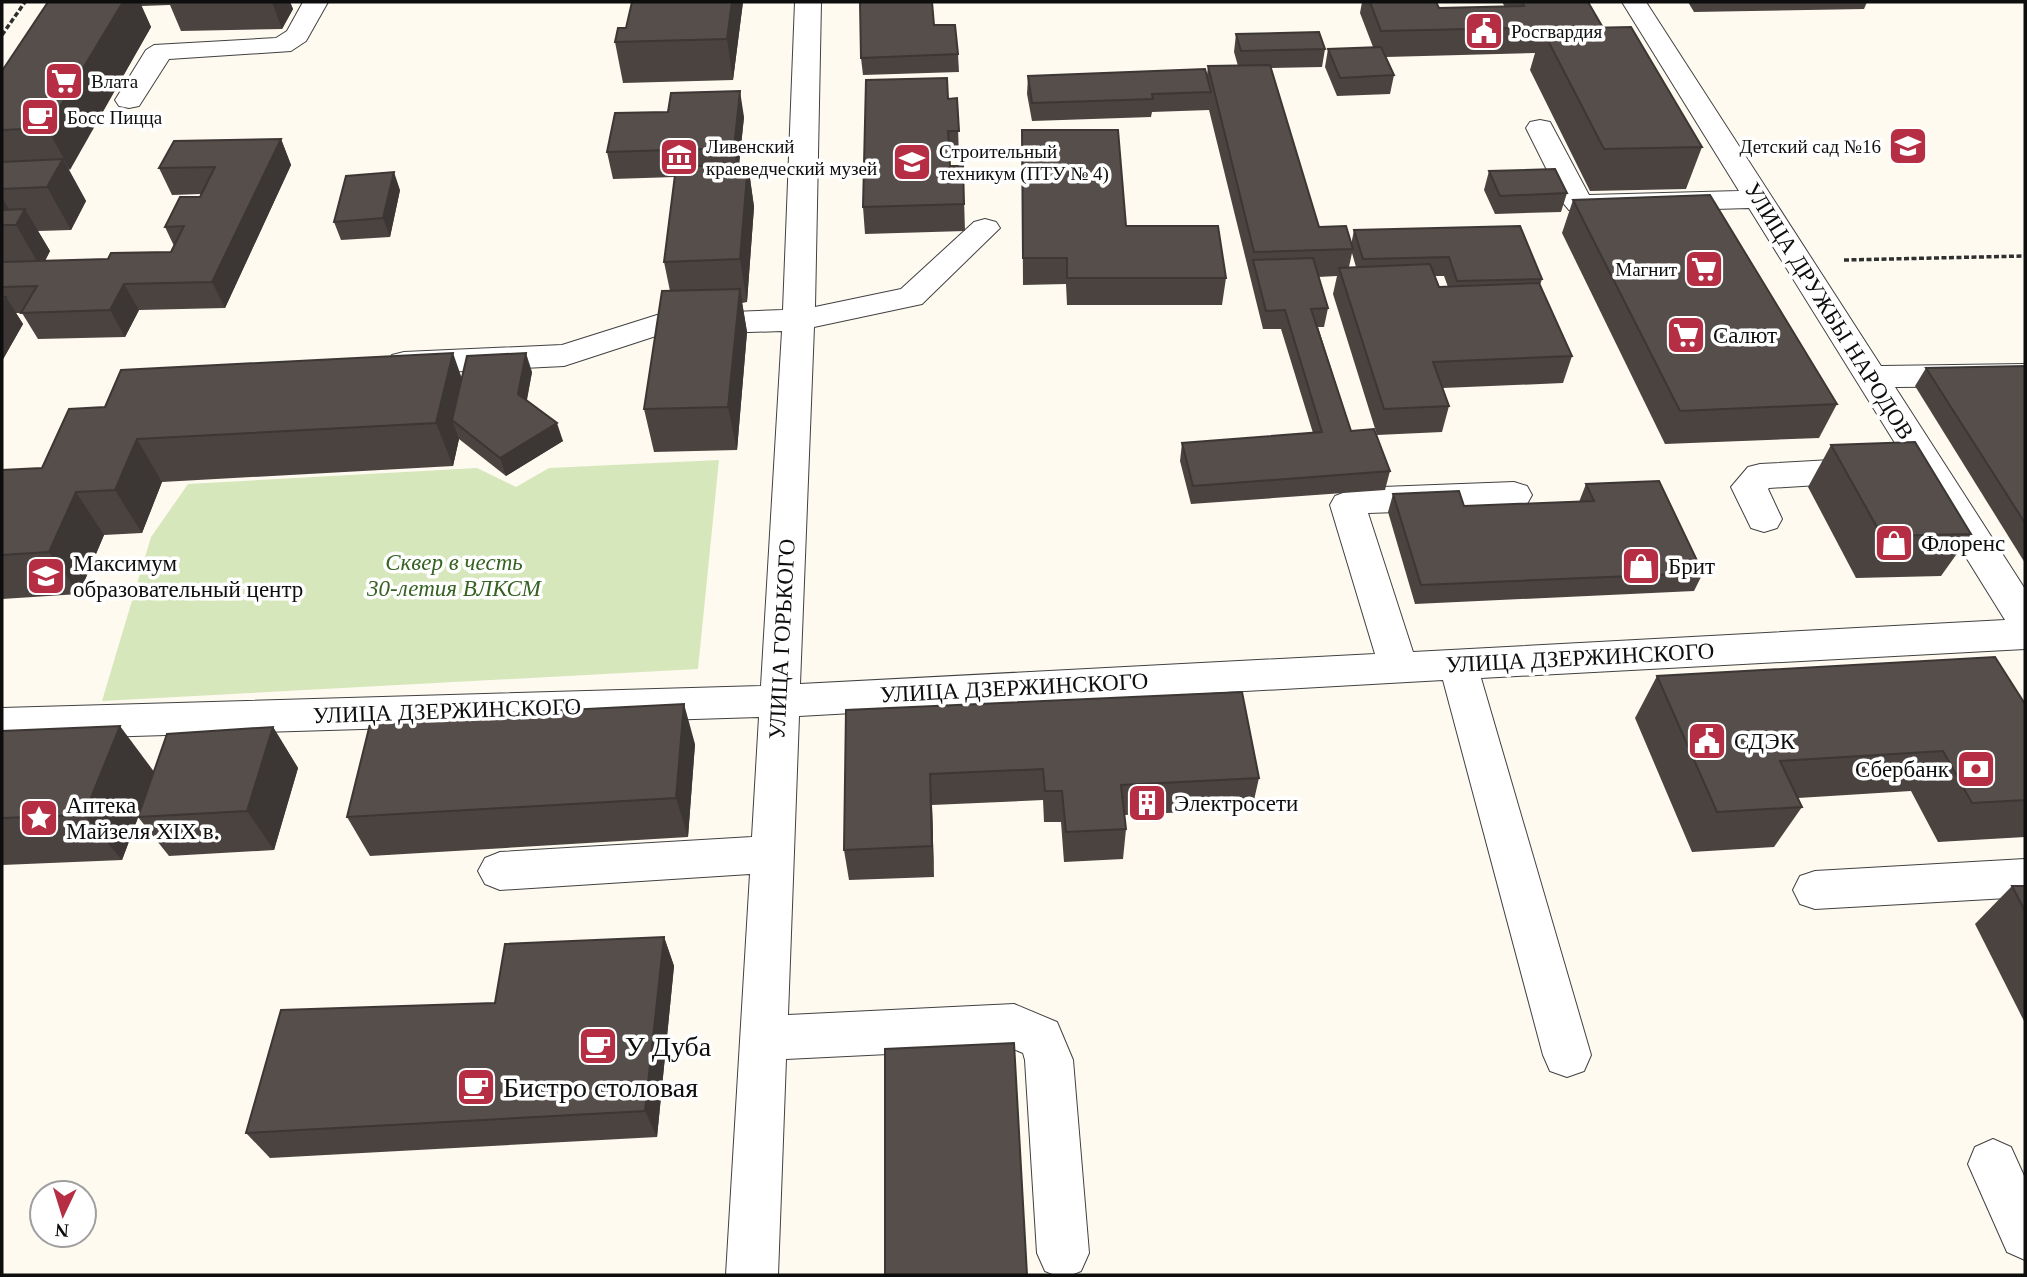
<svg xmlns="http://www.w3.org/2000/svg" width="2027" height="1277" viewBox="0 0 2027 1277" font-family="'Times New Roman',serif">
<style>
.green{fill:#d7e7bc}
.lines{fill:none;stroke-linecap:round;stroke-linejoin:round}
.minor-casing{stroke:#414141;stroke-width:2}
.path{stroke:#303030;stroke-width:3.5;stroke-dasharray:5 2.5;stroke-linecap:butt}
.minor{fill:#fff;fill-rule:evenodd}
.wall{fill:#4a4340;fill-rule:evenodd}
.shaded-wall{fill:#3c3734}
.building{fill:#564e4b;stroke:#3c3734;stroke-width:2}
.labels{text-anchor:middle;dominant-baseline:central;stroke-width:7;stroke-linejoin:round;paint-order:stroke}
.far-poi-label{font-size:19px;fill:#0e0e0e;stroke:#fff;text-anchor:start}
.street-label{font-size:23px;fill:#0e0e0e;stroke:#fff}
.poi-label{font-size:23px;fill:#0e0e0e;stroke:#fff;text-anchor:start}
.park-label{font-size:23px;font-style:italic;fill:#366222;stroke:#fff}
.near-poi-label{font-size:28px;fill:#0e0e0e;stroke:#fff;text-anchor:start}
</style>
<rect width="100%" height="100%" fill="#fefaf0"/>
<path class="green" d="M719 460 698 669 102 701 151 537 188 484 477 468 516 487 549 468Z"/>
<g class="lines">
<g class="minor-casing">
<g id="minor">
<path d="M303 2H328L306 41 291 51 169 59 139 106 129 108 119 106 115 100 146 50 154 45 276 38 287 31Z"/>
<path d="M795 2H821L815 307 901 289 974 222 985 219 996 222 1000 228 922 304 814 327 800 684 1375 654 1330 505 1335 496 1356 488 1514 482 1527 486 1532 495 1527 504 1514 508 1368 513 1413 652 2005 620 1749 208 1579 213 1569 210 1564 204 1526 128 1530 122 1540 120 1550 122 1589 195 1739 191 1622 2H1646L1881 366 2025 364V386L1895 387 2025 589V649L1481 678 1591 1055 1584 1071 1567 1077 1550 1071 1543 1055 1443 680 799 716 788 1015 1014 1004 1057 1022 1073 1060 1089 1253 1081 1271C1068 1277 1058 1277 1045 1271L1037 1253 1025 1060 1023 1053 1011 1048 786 1059 778 1275H726L750 874 500 890 485 884 478 871 485 858 500 852 752 837 759 717 2 740V708L761 686 782 331 659 335 564 366 404 374 392 371 388 363 392 355 404 352 562 345 657 315 783 310Z"/>
<path d="M1867 458 1879 461 1884 470 1879 479 1867 482 1769 488 1768 489 1782 519 1777 528 1764 532 1751 528 1731 487 1748 467 1760 464Z"/>
<path d="M2025 859V897L1815 909 1800 904 1793 890 1800 876 1815 871Z"/>
<path d="M1993 1139 2011 1147 2025 1178V1260L2007 1252 1968 1164 1975 1147Z"/>
</g>
</g>
<g class="path">
<path d="M2 35 25 2"/>
<path d="M1844 260 2025 256"/>
</g>
<use href="#minor" class="minor"/>
</g>
<g class="wall">
<path d="M48 2H290L293 9 282 29 181 31 170 5 141 6 151 27 69 170 86 201 71 230 38 231 50 251 45 261 108 259 171 252 174 246 165 227 200 197 201 194 172 195 159 168 281 139 291 165 225 308 139 310 125 337 38 339 22 313H16L23 324 2 361V71Z"/>
<path d="M632 2H743L733 80 623 83 615 42 626 28Z"/>
<path d="M1362 2H1436L1439 8 1505 7 1502 2H1588L1602 26V28L1702 147 1686 189 1590 191 1530 70 1535 53 1386 57 1394 75 1390 94 1337 96 1325 67 1328 49 1373 47 1360 13Z"/>
<path d="M1688 2H1867L1864 9 1694 12Z"/>
<path d="M934 25 958 54 959 72 863 75 861 58Z"/>
<path d="M1236 34 1325 49 1322 67 1271 68 1319 227 1351 245 1354 230 1542 279 1540 285 1572 356 1563 383 1443 388 1449 406 1442 432 1377 435 1333 294 1337 276 1318 277 1328 308 1324 327H1318L1351 431 1390 471 1385 490 1191 504 1180 461 1182 443 1313 433 1281 329H1263L1209 110 1152 112 1151 117 1032 121 1027 94 1028 76 1207 75 1208 66H1238L1234 52ZM1352 253 1356 267H1349ZM1434 276H1444L1448 287H1439Z"/>
<path d="M957 98 959 157H949L950 166H963L965 231 865 234 863 207 948 99Z"/>
<path d="M744 117 739 164H748L754 207 747 302 742 303 747 332 737 450 654 452 644 409 670 291 664 262 675 177 613 179 607 152Z"/>
<path d="M1022 130 1126 226 1226 278 1222 305H1067L1066 284 1023 285Z"/>
<path d="M1489 171 1567 193 1561 212 1495 214 1484 190Z"/>
<path d="M400 190 390 237 341 240 334 222Z"/>
<path d="M1573 200 1837 404 1819 438 1665 444 1562 233Z"/>
<path d="M2025 366V563L1915 386 1926 368Z"/>
<path d="M532 372 527 400 563 441 506 476 459 439 453 466 162 482 142 533 104 535 79 594 2 599V470L42 468 105 407Z"/>
<path d="M1831 445 1971 534 1941 576 1856 578 1808 487Z"/>
<path d="M1586 484 1703 573 1694 591 1415 604 1388 512 1393 494 1464 506 1579 502Z"/>
<path d="M1657 676 2025 704V837L1938 842 1911 791 1798 798 1802 807 1774 847 1692 852 1635 718Z"/>
<path d="M846 710 1259 778 1252 809 1124 815 1126 829 1123 859 1064 862 1061 822H1044L1043 800 932 805 934 877 849 880 844 850Z"/>
<path d="M273 727 298 768 274 850 169 856 138 817 122 860 2 865V731L154 772Z"/>
<path d="M695 744 688 837 370 856 347 817Z"/>
<path d="M2012 886H2025V1023L1975 924Z"/>
<path d="M664 937 674 966 657 1137 270 1158 246 1133 495 1003Z"/>
</g>
<g class="shaded-wall">
<path d="M123 2H140L151 27 70 170 47 128Z"/>
<path d="M272 2H290L293 9 282 29Z"/>
<path d="M732 2H743L733 80 727 39Z"/>
<path d="M740 91 744 117 738 175 734 148Z"/>
<path d="M281 139 291 165 225 308 212 282Z"/>
<path d="M63 159 86 201 71 230 47 187Z"/>
<path d="M748 164 754 207 747 302 740 259Z"/>
<path d="M394 172 400 190 390 237 383 218Z"/>
<path d="M2 197 17 223 25 209 50 251 41 268 16 225H2Z"/>
<path d="M124 284 139 310 125 337 110 310Z"/>
<path d="M740 289 747 332 737 450 728 407Z"/>
<path d="M6 297 23 324 2 361V305Z"/>
<path d="M453 353 468 396 452 420 459 439 453 466 436 423Z"/>
<path d="M526 353 532 372 524 413 518 394Z"/>
<path d="M557 423 563 441 506 476 500 458Z"/>
<path d="M137 439 162 482 142 533 115 490Z"/>
<path d="M76 492 104 535 79 594 49 552Z"/>
<path d="M684 704 695 744 688 837 676 798Z"/>
<path d="M120 726 155 773 122 860 84 815Z"/>
<path d="M273 727 298 768 274 850 247 811Z"/>
<path d="M930 774 932 805 934 877 932 846Z"/>
<path d="M664 937 674 966 657 1137 645 1111Z"/>
</g>
<g class="building">
<path d="M48 2H123L47 128 2 130V71Z"/>
<path d="M632 2H732L727 39 615 42 618 28H626Z"/>
<path d="M860 2H932L934 25H955L958 54 861 58Z"/>
<path d="M1370 2H1436L1439 8 1524 6 1522 2H1588L1602 26 1381 31Z"/>
<path d="M1631 27 1702 147 1604 149 1542 29Z"/>
<path d="M1319 32 1325 49 1241 51 1236 34Z"/>
<path d="M1381 47 1394 75 1340 78 1328 49Z"/>
<path d="M1270 65 1319 227 1346 226 1353 249 1254 252 1208 66Z"/>
<path d="M1205 69 1211 92 1152 94 1153 99 1032 103 1028 76Z"/>
<path d="M947 78 948 99 957 98 959 131H948L950 166H963L964 204 863 207 866 80Z"/>
<path d="M740 91 734 148 607 152 615 113 668 112 671 93Z"/>
<path d="M1022 130H1118L1126 226H1218L1226 278H1067V258H1023Z"/>
<path d="M281 139 212 282 124 284 110 310 21 313 37 286 2 287V262L108 259 111 253 171 252 184 226 165 227 180 197H200L215 167 159 168 174 141Z"/>
<path d="M63 159 47 187 2 189V162Z"/>
<path d="M748 164 740 259 664 262 676 167Z"/>
<path d="M1555 169 1567 193 1500 196 1489 171Z"/>
<path d="M394 172 383 218 334 222 346 176Z"/>
<path d="M1710 195 1837 404 1680 411 1573 200Z"/>
<path d="M25 209 16 225H2V210Z"/>
<path d="M1520 226 1542 279 1457 281 1449 257 1363 259 1354 230Z"/>
<path d="M1313 258 1328 308 1311 309 1351 431 1374 429 1390 471 1193 486 1182 443 1322 432 1285 310 1266 311 1253 260Z"/>
<path d="M1430 264 1439 287 1539 283 1572 356 1433 362 1449 406 1384 409 1339 268Z"/>
<path d="M740 289 728 407 644 409 662 291Z"/>
<path d="M2 297H6L2 305Z"/>
<path d="M453 353 436 423 137 439 115 490 76 492 49 552 2 555V470L42 468 69 409 105 407 121 370Z"/>
<path d="M526 353 518 394 557 423 500 458 452 420 467 356Z"/>
<path d="M2025 366V523L1926 368Z"/>
<path d="M1915 442 1971 534 1882 536 1831 445Z"/>
<path d="M1659 481 1703 573 1421 585 1393 494 1459 491 1464 506 1594 501 1586 484Z"/>
<path d="M1995 657 2025 704V800L1972 803 1943 751 1780 761 1802 807 1717 812 1657 676Z"/>
<path d="M1242 692 1259 778 1121 785 1126 829 1066 832 1062 791H1045L1043 769 930 774 932 846 844 850 846 710Z"/>
<path d="M684 704 676 798 347 817 371 720Z"/>
<path d="M120 726 84 815 2 818V731Z"/>
<path d="M273 727 247 811 138 817 167 734Z"/>
<path d="M2012 886H2025V911Z"/>
<path d="M664 937 645 1111 246 1133 281 1010 495 1003 505 944Z"/>
<path d="M1014 1043 1027 1275H885V1049Z"/>
</g>
<defs>
<g id="civic-square" transform="scale(2.0125)"><rect x="-9" y="-9" width="18" height="18" rx="4" fill="#b62e44" stroke="#fff"/><path d="M-.6-6.5H3V-4.5H.6V-3L4-1V1h2V6H-6V1h2V-1L-.6-3ZM-1.2 2.5V6h2.4V2.5Z" fill="#fff"/></g>
<g id="supermarket-square" transform="scale(2.0125)"><rect x="-9" y="-9" width="18" height="18" rx="4" fill="#b62e44" stroke="#fff"/><path d="M-6-5.5h2.5l.6 2H6L4.5 2H-2.5L-4.4-4H-6ZM-1.5 3.2a1.3 1.3 0 1 0 .1 0ZM3 3.2a1.3 1.3 0 1 0 .1 0Z" fill="#fff"/></g>
<g id="cafe-square" transform="scale(2.0125)"><rect x="-9" y="-9" width="18" height="18" rx="4" fill="#b62e44" stroke="#fff"/><path d="M-5.5-4.5H6V0H3Q3 3.5 0 3.5H-2.5Q-5.5 3.5-5.5 0ZM3-3.2v2h1.7v-2ZM-6 4.5H4V6H-6Z" fill="#fff"/></g>
<g id="school-square" transform="scale(2.0125)"><rect x="-9" y="-9" width="18" height="18" rx="4" fill="#b62e44" stroke="#fff"/><path d="M0-5L7-2L0 1L-7-2ZM-4 1L0 2.5L4 1V4Q0 6-4 4Z" fill="#fff"/></g>
<g id="museum-square" transform="scale(2.0125)"><rect x="-9" y="-9" width="18" height="18" rx="4" fill="#b62e44" stroke="#fff"/><path d="M0-6L6-3V-2H-6V-3ZM-5-1h2V3h-2ZM-1-1h2V3h-2ZM3-1h2V3H3ZM-6 4H6V6H-6Z" fill="#fff"/></g>
<g id="university-square" transform="scale(2.0125)"><rect x="-9" y="-9" width="18" height="18" rx="4" fill="#b62e44" stroke="#fff"/><path d="M0-5L7-2L0 1L-7-2ZM-4 1L0 2.5L4 1V4Q0 6-4 4Z" fill="#fff"/></g>
<g id="shop-square" transform="scale(2.0125)"><rect x="-9" y="-9" width="18" height="18" rx="4" fill="#b62e44" stroke="#fff"/><path d="M-5-2.5h2.3a2.7 3.5 0 0 1 5.4 0H5L5.5 6h-11ZM-1.5-2.5h3a1.5 2.3 0 0 0-3 0Z" fill="#fff"/></g>
<g id="bank-square" transform="scale(2.0125)"><rect x="-9" y="-9" width="18" height="18" rx="4" fill="#b62e44" stroke="#fff"/><path d="M-6-4H6V4H-6ZM0-2.3a2.3 2.3 0 1 0 0 4.6a2.3 2.3 0 1 0 0-4.6Z" fill="#fff"/></g>
<g id="building-square" transform="scale(2.0125)"><rect x="-9" y="-9" width="18" height="18" rx="4" fill="#b62e44" stroke="#fff"/><path d="M-4-6H4V6H1V3H-1V6H-4ZM-2.5-4.3h1.7v1.8h-1.7ZM.8-4.3h1.7v1.8H.8ZM-2.5-1h1.7V.8h-1.7ZM.8-1h1.7V.8H.8Z" fill="#fff"/></g>
<g id="sight-square" transform="scale(2.0125)"><rect x="-9" y="-9" width="18" height="18" rx="4" fill="#b62e44" stroke="#fff"/><path d="M0-6L1.8-2.2L6-1.7L2.9 1.2L3.7 5.4L0 3.3L-3.7 5.4L-2.9 1.2L-6-1.7L-1.8-2.2Z" fill="#fff"/></g>
</defs>
<g fill-rule="evenodd">
<use href="#civic-square" x="1484" y="31"/>
<use href="#supermarket-square" x="64" y="81"/>
<use href="#cafe-square" x="40" y="117"/>
<use href="#school-square" x="1908" y="146"/>
<use href="#museum-square" x="679" y="157"/>
<use href="#university-square" x="912" y="162"/>
<use href="#supermarket-square" x="1704" y="269"/>
<use href="#supermarket-square" x="1686" y="335"/>
<use href="#shop-square" x="1894" y="543"/>
<use href="#shop-square" x="1641" y="566"/>
<use href="#school-square" x="46" y="576"/>
<use href="#civic-square" x="1707" y="741"/>
<use href="#bank-square" x="1976" y="769"/>
<use href="#building-square" x="1147" y="803"/>
<use href="#sight-square" x="39" y="818"/>
<use href="#cafe-square" x="598" y="1046"/>
<use href="#cafe-square" x="476" y="1087"/>
</g>
<g class="labels">
<g class="far-poi-label">
<text x="1511" y="31">Росгвардия</text>
<text x="91" y="81">Влата</text>
<text x="67" y="117">Босс Пицца</text>
<text x="706" y="146">Ливенский<tspan x="706" dy="22">краеведческий музей</tspan></text>
<text x="1881" y="146" text-anchor="end">Детский сад №16</text>
<text x="939" y="151">Строительный<tspan x="939" dy="22">техникум (ПТУ № 4)</tspan></text>
<text x="1677" y="269" text-anchor="end">Магнит</text>
</g>
<g class="street-label">
<text transform="translate(1829 311) rotate(58)">УЛИЦА ДРУЖБЫ НАРОДОВ</text>
<text transform="translate(782 639) rotate(-87)">УЛИЦА ГОРЬКОГО</text>
<text transform="translate(1580 658) rotate(-3)">УЛИЦА ДЗЕРЖИНСКОГО</text>
<text transform="translate(1014 688) rotate(-3)">УЛИЦА ДЗЕРЖИНСКОГО</text>
<text transform="translate(447 711) rotate(-2)">УЛИЦА ДЗЕРЖИНСКОГО</text>
</g>
<g class="poi-label">
<text x="1713" y="335">Салют</text>
<text x="1921" y="543">Флоренс</text>
<text x="73" y="563">Максимум<tspan x="73" dy="26">образовательный центр</tspan></text>
<text x="1668" y="566">Брит</text>
<text x="1734" y="741">СДЭК</text>
<text x="1949" y="769" text-anchor="end">Сбербанк</text>
<text x="1174" y="803">Электросети</text>
<text x="66" y="805">Аптека<tspan x="66" dy="26">Майзеля XIX в.</tspan></text>
</g>
<g class="park-label">
<text x="454" y="562">Сквер в честь<tspan x="454" dy="26">30-летия ВЛКСМ</tspan></text>
</g>
<g class="near-poi-label">
<text x="625" y="1046">У Дуба</text>
<text x="503" y="1087">Бистро столовая</text>
</g>
</g>
<rect width="2027" height="1277" fill="none" stroke="#0e0e0e" stroke-width="7"/>
<g transform="translate(63 1214) rotate(184)"><circle r="33" fill="#ffffff" stroke="#9f9f9f" stroke-width="2"/>
<path d="M0-5L12 26L0 18L-12 26Z" fill="#b62e44"/>
<text y="-10" font-size="19" font-weight="bold" text-anchor="middle" fill="#0e0e0e">N</text>
</g>
</svg>
